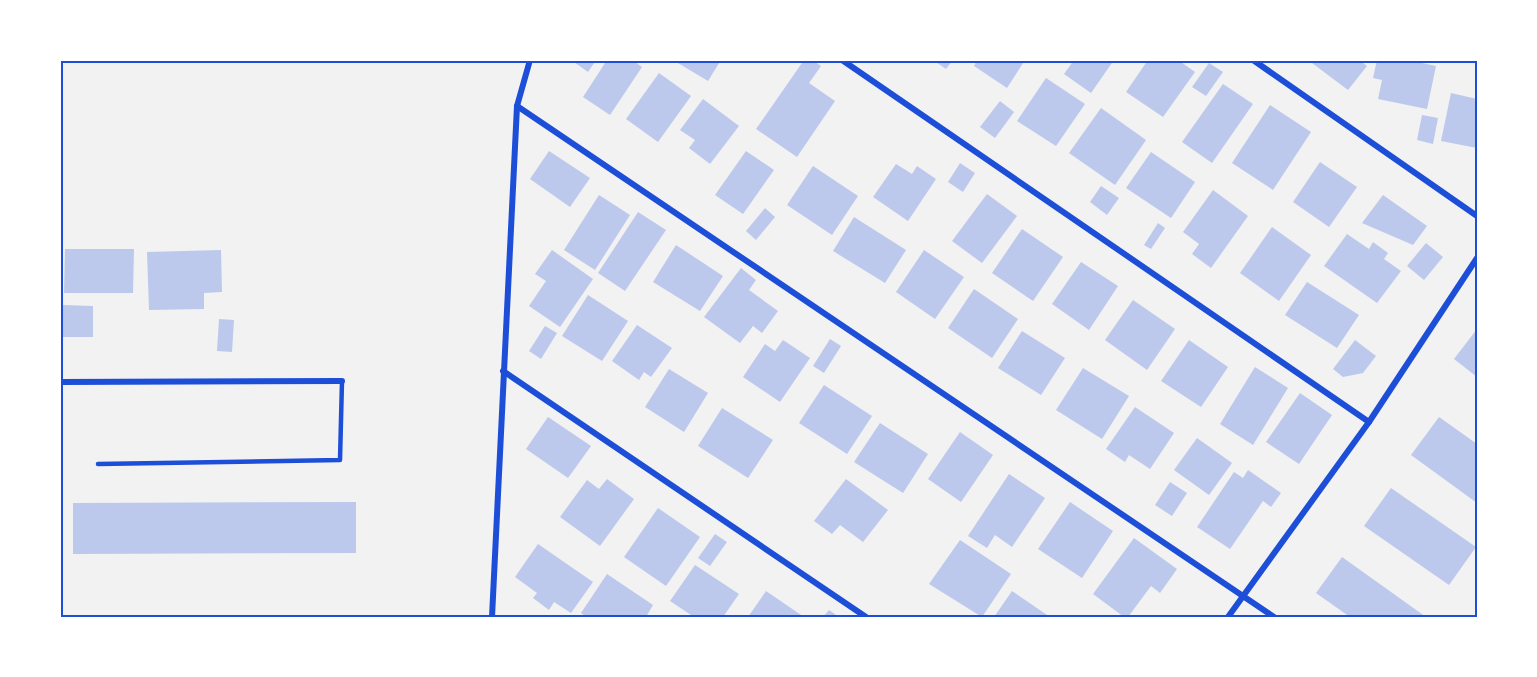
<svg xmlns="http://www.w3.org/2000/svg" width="1537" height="677" viewBox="0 0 1537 677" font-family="Commissioner,sans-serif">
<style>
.building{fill:#bdc9ec}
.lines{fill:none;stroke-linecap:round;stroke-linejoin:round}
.service{stroke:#1d4ed8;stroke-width:4.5}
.minor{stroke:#1d4ed8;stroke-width:6}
.neatline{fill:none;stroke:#1d4ed8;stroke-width:2}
</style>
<rect width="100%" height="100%" fill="#f2f2f2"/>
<g class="building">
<path d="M571 60H596L588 72Z"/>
<path d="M607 60H632L642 67 610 115 583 97Z"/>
<path d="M673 60H721L708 81Z"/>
<path d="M804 60H812L821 66 809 83 835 101 797 157 756 129Z"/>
<path d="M933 60H953L946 69Z"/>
<path d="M977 60H1025L1007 88 974 66Z"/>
<path d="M1074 60H1114L1091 93 1064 74Z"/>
<path d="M1148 60H1178L1195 72 1163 117 1126 92Z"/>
<path d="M1308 60H1359L1367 66 1348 90Z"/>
<path d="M1377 60H1408L1436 66 1427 109 1378 99 1382 80 1373 78Z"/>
<path d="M1209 63 1223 72 1206 96 1192 87Z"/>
<path d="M659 73 691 96 658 142 626 119Z"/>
<path d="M1046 78 1085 104 1056 146 1017 121Z"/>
<path d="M1223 84 1253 104 1212 163 1182 142Z"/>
<path d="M1451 93 1477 99V148L1441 141Z"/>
<path d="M703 99 739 126 710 164 689 148 695 140 680 130Z"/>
<path d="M1000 101 1014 112 995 138 980 127Z"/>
<path d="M1270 105 1311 132 1273 190 1232 163Z"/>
<path d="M1101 108 1146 140 1115 185 1069 153Z"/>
<path d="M1422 115 1438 118 1433 144 1417 140Z"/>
<path d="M549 151 590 178 570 207 530 179Z"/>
<path d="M746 151 774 170 743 214 715 195Z"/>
<path d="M1151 152 1195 182 1171 218 1126 188Z"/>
<path d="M1320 162 1357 187 1329 227 1293 202Z"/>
<path d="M960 163 975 173 963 192 948 182Z"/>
<path d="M896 164 912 174 917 166 936 179 908 221 873 197Z"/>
<path d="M813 166 858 196 832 235 787 205Z"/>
<path d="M1101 186 1119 198 1107 215 1090 202Z"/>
<path d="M1213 190 1248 216 1211 268 1192 254 1199 244 1183 232Z"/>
<path d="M987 194 1017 216 982 263 952 241Z"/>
<path d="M599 195 630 215 595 270 564 250Z"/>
<path d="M1383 195 1427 226 1413 245 1362 223Z"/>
<path d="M765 208 775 217 756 240 746 231Z"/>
<path d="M638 212 666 230 625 291 598 273Z"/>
<path d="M854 217 906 250 885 283 833 251Z"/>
<path d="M1158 223 1165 228 1151 249 1144 245Z"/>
<path d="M1272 227 1311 255 1279 301 1240 273Z"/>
<path d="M1022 229 1063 257 1033 301 992 273Z"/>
<path d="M1347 234 1369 249 1373 242 1388 253 1384 259 1401 271 1377 303 1324 266Z"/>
<path d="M1426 243 1443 257 1424 280 1407 266Z"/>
<path d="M676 245 723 276 700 311 653 282Z"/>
<path d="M65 249H134L133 293H64Z"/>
<path d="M221 250 222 292 204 293V309L149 310 147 252Z"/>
<path d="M552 250 593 279 560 327 529 306 546 281 535 274Z"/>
<path d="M924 250 964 277 935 319 896 292Z"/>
<path d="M1081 262 1118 286 1089 330 1052 304Z"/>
<path d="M741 268 756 280 749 290 778 311 762 333 753 326 740 343 704 317Z"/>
<path d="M1307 282 1359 315 1337 348 1285 315Z"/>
<path d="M974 289 1018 319 992 358 948 328Z"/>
<path d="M588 295 628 321 602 361 562 336Z"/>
<path d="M1133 300 1175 329 1147 370 1105 340Z"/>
<path d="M63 305 93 306V337H62Z"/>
<path d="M219 319 234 320 232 352 217 351Z"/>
<path d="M637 325 672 348 651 377 644 372 639 380 612 361Z"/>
<path d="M545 326 557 333 541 359 529 351Z"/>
<path d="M1477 329V377L1454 359Z"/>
<path d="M1022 331 1065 358 1041 395 998 368Z"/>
<path d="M830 339 841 346 824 373 813 366Z"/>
<path d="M783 340 810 358 780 402 743 377 765 344 775 351Z"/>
<path d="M1189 340 1228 367 1201 407 1161 381Z"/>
<path d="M1355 340 1376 356 1363 373 1343 377 1333 369Z"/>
<path d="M1255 367 1288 388 1253 445 1220 424Z"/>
<path d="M1083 368 1129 396 1102 439 1056 410Z"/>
<path d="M669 369 708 393 684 432 645 407Z"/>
<path d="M824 385 872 416 847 454 799 423Z"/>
<path d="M1300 393 1332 415 1299 464 1266 442Z"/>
<path d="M1135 407 1174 433 1150 469 1129 455 1125 462 1106 449Z"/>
<path d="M722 408 773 440 748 478 698 446Z"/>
<path d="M548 417 591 446 568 478 526 449Z"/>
<path d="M1439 417 1477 444V503L1411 455Z"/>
<path d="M880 423 928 454 903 493 854 462Z"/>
<path d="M960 432 993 455 961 502 928 479Z"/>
<path d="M1197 438 1232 463 1209 495 1174 470Z"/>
<path d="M1248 470 1281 493 1271 507 1263 501 1230 549 1197 527 1234 472 1243 478Z"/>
<path d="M1009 474 1045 498 1012 547 995 535 987 548 968 536Z"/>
<path d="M607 479 634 499 600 546 560 517 587 480 599 489Z"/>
<path d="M846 479 888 510 863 542 840 525 832 534 814 521Z"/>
<path d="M1170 482 1187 493 1172 516 1155 505Z"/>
<path d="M1391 488 1476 547 1449 585 1364 526Z"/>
<path d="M356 502V553L73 554V503Z"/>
<path d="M1070 502 1113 531 1082 578 1038 549Z"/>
<path d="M658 508 700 537 666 586 624 557Z"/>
<path d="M715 534 727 542 710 566 698 558Z"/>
<path d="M1134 538 1177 569 1160 593 1151 586 1128 617H1124L1093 594Z"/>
<path d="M960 540 1011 574 982 617 929 584Z"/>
<path d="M538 544 593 582 571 613 554 602 549 610 533 598 537 593 515 577Z"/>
<path d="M1342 557 1426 617H1350L1316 593Z"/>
<path d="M695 565 739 594 723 617H694L670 601Z"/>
<path d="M607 574 653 605 646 617H586L581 613Z"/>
<path d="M766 591 804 617H748Z"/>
<path d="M1012 591 1050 617H994Z"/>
<path d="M829 610 839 617H823Z"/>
</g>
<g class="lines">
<path class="service" d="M98 464 340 460 342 381"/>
<g class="minor">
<path d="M842 60 1369 422"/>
<path d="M1253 60 1477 216"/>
<path d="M517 106 1274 617"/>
<path d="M503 371 866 617"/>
<path d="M60 382 342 381"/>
<path d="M492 617 517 106 530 60"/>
<path d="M1228 617 1369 422 1477 258"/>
</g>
</g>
<rect width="1537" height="677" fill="none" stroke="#ffffff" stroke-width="123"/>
<rect x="62" y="62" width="1414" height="554" class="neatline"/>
</svg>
